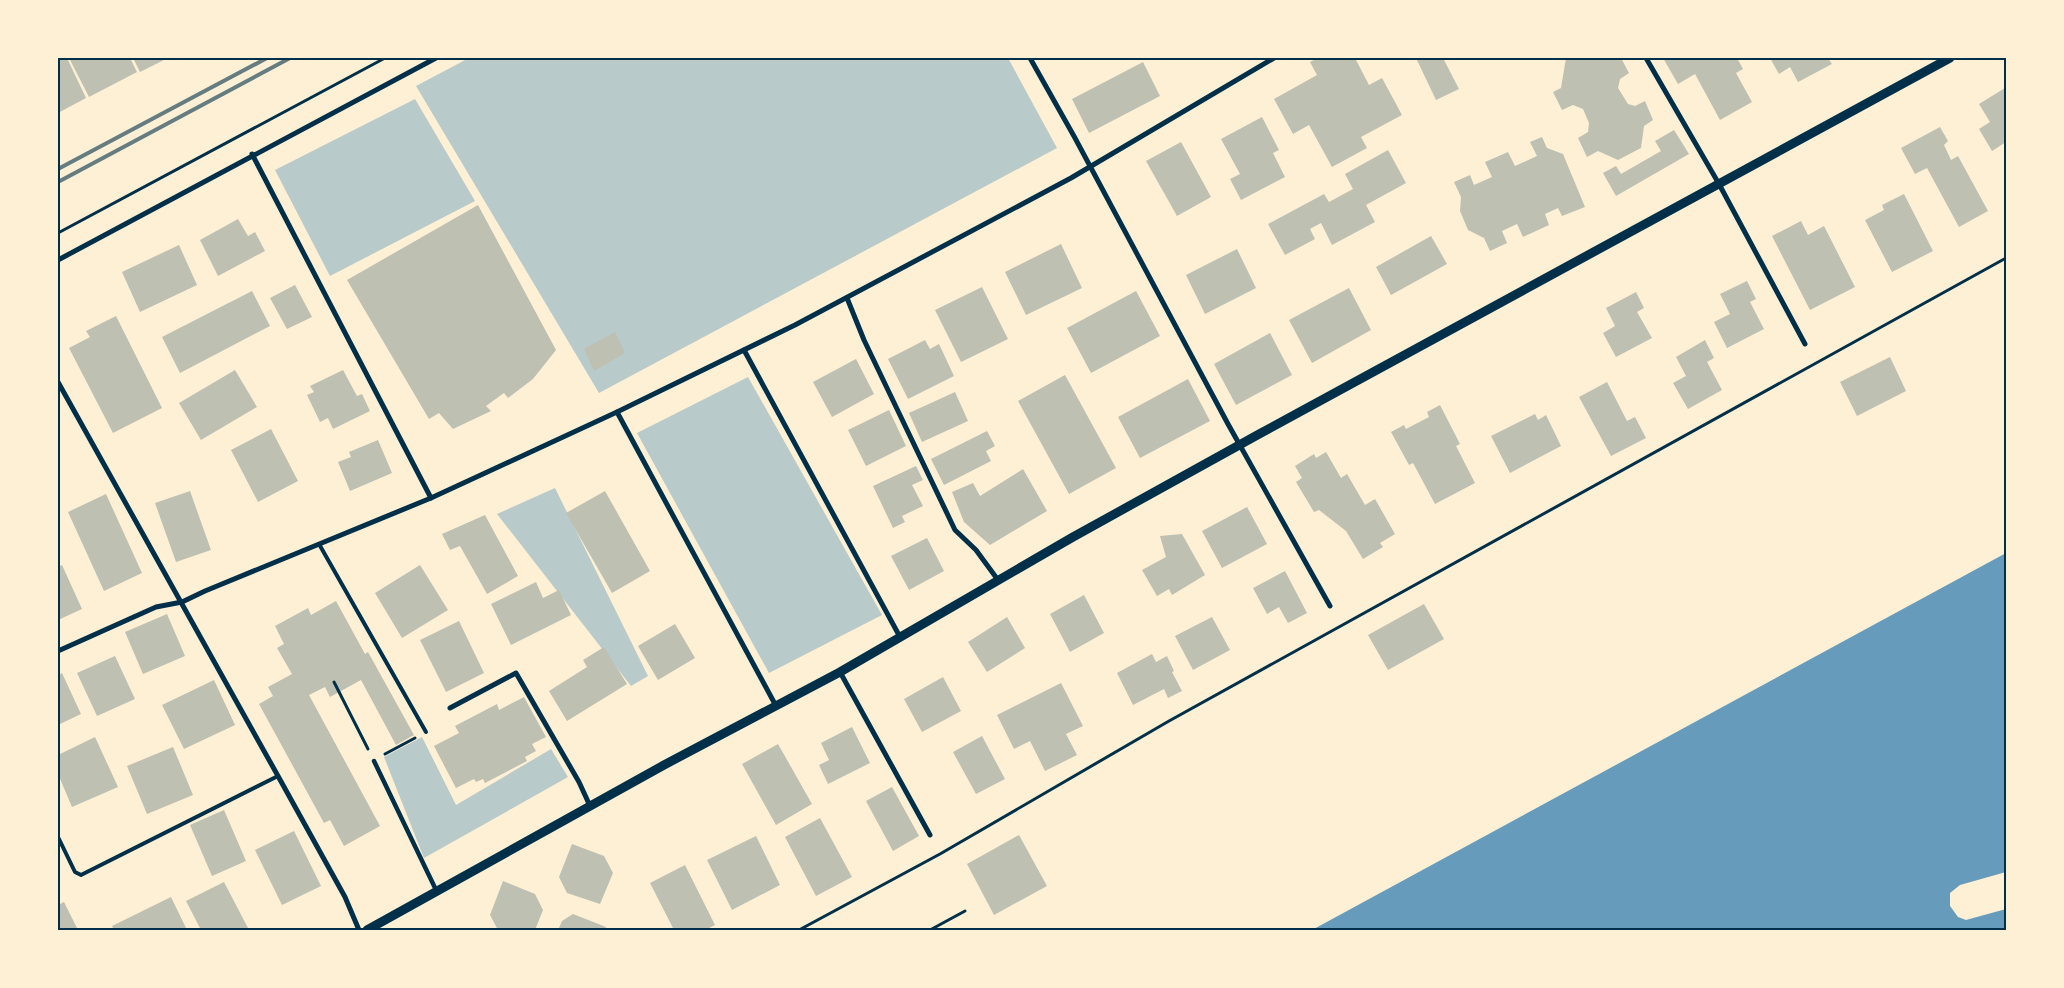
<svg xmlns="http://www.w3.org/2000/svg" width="2064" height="988" viewBox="0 0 2064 988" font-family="'Archivo Narrow',sans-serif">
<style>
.green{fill:#b9caca}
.water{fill:#669bbc}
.pier{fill:#fdf0d5}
.building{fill:#bec0b2}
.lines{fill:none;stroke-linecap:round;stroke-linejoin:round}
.path{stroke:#003049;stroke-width:3}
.service{stroke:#003049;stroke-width:4}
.pedestrian{stroke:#003049;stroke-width:4.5}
.minor{stroke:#003049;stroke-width:5}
.tertiary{stroke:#003049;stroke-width:9}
.rail{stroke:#657d81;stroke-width:4}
.neatline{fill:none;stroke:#003049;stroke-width:2}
</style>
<rect width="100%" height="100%" fill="#fdf0d5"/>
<g class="green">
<path d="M469 58H1008L1057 148 599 393 416 86Z"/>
<path d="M415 99 475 201 330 276 275 170Z"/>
<path d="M748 377 882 615 769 673 637 433Z"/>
<path d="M555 488 648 676 631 686 497 514Z"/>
<path d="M422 737 456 805 551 749 568 777 424 858 384 757Z"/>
</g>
<path class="water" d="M2006 553V930H1312Z"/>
<path class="pier" d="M2006 872V909L1966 920 1958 917 1950 906V893L1960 885Z"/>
<g class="building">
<path d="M58 58H67L86 98 58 113Z"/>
<path d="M69 58H130L137 72 89 97Z"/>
<path d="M133 58H168L140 72Z"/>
<path d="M1318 58H1355L1369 85 1382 78 1402 115 1361 137 1367 148 1332 167 1309 125 1293 134 1274 99 1317 75 1310 62Z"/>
<path d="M1416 58H1443L1459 89 1436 100Z"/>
<path d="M1566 58H1607L1611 60 1621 58 1629 73 1620 79 1618 88 1628 104 1635 106 1645 101 1653 120 1644 126 1641 148 1618 160 1598 151 1587 157 1578 138 1588 132 1589 123 1583 109 1573 105 1562 110 1553 92 1561 88Z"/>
<path d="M1663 58H1737L1743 69 1736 73 1752 102 1720 120 1695 74 1678 84Z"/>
<path d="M1770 58H1828L1832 64 1798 82 1790 67 1779 74Z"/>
<path d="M1143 62 1160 96 1089 133 1072 99Z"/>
<path d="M2005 88 2006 142 1992 151 1979 129 1990 122 1979 104Z"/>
<path d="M1262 117 1279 150 1273 153 1285 177 1241 200 1230 179 1240 174 1221 139Z"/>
<path d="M1940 127 1948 141 1944 145 1951 160 1958 156 1988 211 1959 227 1927 168 1915 174 1901 148Z"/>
<path d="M1674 130 1689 154 1616 196 1603 173 1616 166 1621 174 1661 151 1655 141Z"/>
<path d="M1542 137 1547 148 1563 154 1585 207 1562 216 1558 208 1545 214 1549 225 1523 237 1517 224 1502 231 1507 243 1490 251 1484 238 1468 230 1460 211 1461 197 1454 182 1470 175 1474 185 1492 177 1485 162 1508 152 1515 166 1537 156 1530 142Z"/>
<path d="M1181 142 1211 197 1177 216 1146 161Z"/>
<path d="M1388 150 1406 183 1366 205 1375 222 1332 245 1321 223 1310 229 1315 239 1285 255 1268 224 1324 194 1329 202 1353 189 1345 174Z"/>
<path d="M1904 194 1933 251 1892 272 1865 220 1884 210 1882 205Z"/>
<path d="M478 205 556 350 533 379 508 398 504 393 486 406 491 411 453 429 439 413 429 419 347 280Z"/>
<path d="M238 219 248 236 255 232 265 251 218 276 200 240Z"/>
<path d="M1801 221 1808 235 1824 226 1855 287 1810 310 1772 236Z"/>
<path d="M1431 236 1447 264 1391 295 1376 267Z"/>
<path d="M1061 244 1082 288 1026 315 1005 272Z"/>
<path d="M179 245 197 285 140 312 122 272Z"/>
<path d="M1237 249 1256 288 1205 314 1186 275Z"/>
<path d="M1747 281 1756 299 1750 302 1764 329 1727 348 1714 322 1730 314 1720 294Z"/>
<path d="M295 285 312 317 287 329 270 298Z"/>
<path d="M982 287 1008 339 961 362 935 310Z"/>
<path d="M1349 288 1371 330 1312 363 1289 320Z"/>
<path d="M252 291 270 326 180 373 162 337Z"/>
<path d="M1136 291 1160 336 1091 373 1067 328Z"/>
<path d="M1636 292 1644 308 1637 312 1652 338 1616 357 1603 333 1615 326 1606 308Z"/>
<path d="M116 316 162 408 113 433 69 348 90 337 86 331Z"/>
<path d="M615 332 625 353 594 371 584 349Z"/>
<path d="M1270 333 1292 375 1236 405 1214 364Z"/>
<path d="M925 340 930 349 939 344 954 376 908 399 888 359Z"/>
<path d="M1705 340 1714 358 1707 362 1722 390 1688 409 1673 383 1686 376 1676 357Z"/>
<path d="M1890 357 1906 391 1857 416 1840 382Z"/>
<path d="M856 359 874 394 832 417 813 382Z"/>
<path d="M235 370 257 407 201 440 179 403Z"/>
<path d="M343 370 357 396 362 394 370 411 333 429 328 418 320 422 307 395 314 392 310 386Z"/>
<path d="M1065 375 1116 468 1069 494 1018 401Z"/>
<path d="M1188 379 1210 421 1140 458 1118 417Z"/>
<path d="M1607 382 1627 421 1635 417 1646 438 1611 456 1579 397Z"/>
<path d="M955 392 968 421 922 442 909 413Z"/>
<path d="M1440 405 1460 444 1456 446 1475 483 1435 504 1413 463 1409 465 1391 432 1404 425 1406 429 1429 417 1427 412Z"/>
<path d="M889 410 906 446 866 466 848 430Z"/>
<path d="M1535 414 1538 420 1546 415 1561 446 1510 473 1491 436Z"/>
<path d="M271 429 298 481 258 502 231 450Z"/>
<path d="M987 431 995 446 986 451 991 461 944 485 931 459Z"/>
<path d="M378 440 392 473 350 491 338 462 351 457 349 452Z"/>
<path d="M1326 452 1341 478 1347 474 1365 505 1375 499 1395 534 1380 543 1383 547 1363 559 1346 531 1319 510 1314 512 1296 482 1302 478 1295 466 1314 454 1316 458Z"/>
<path d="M916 466 923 480 912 485 923 506 902 516 905 522 893 528 873 486Z"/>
<path d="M1023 469 1047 511 990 545 964 522 952 492 973 483 980 496Z"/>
<path d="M190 491 211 550 176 562 155 503Z"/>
<path d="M605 491 650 571 612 593 566 513Z"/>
<path d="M106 494 142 573 104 591 68 512Z"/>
<path d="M1247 507 1267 544 1222 568 1202 531Z"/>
<path d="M485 515 518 576 487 594 460 546 450 550 442 534Z"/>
<path d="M1182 534 1205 575 1172 595 1169 589 1157 596 1142 570 1166 557 1160 536Z"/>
<path d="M927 538 944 571 909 590 891 556Z"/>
<path d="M62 565 82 609 58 620V567Z"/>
<path d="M420 565 448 610 402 638 375 593Z"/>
<path d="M1285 571 1307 613 1288 623 1279 607 1267 614 1253 588Z"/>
<path d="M536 582 543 598 559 590 571 615 511 645 491 604Z"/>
<path d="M1084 595 1104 633 1070 652 1050 614Z"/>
<path d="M336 601 365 654 368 652 414 735 396 745 361 680 330 697 325 687 309 695 380 826 344 846 330 820 324 823 259 704 273 696 268 687 292 674 277 648 284 644 275 626 308 608 311 615Z"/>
<path d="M1424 604 1444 639 1388 670 1368 635Z"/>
<path d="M167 614 185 656 143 674 125 632Z"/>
<path d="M1007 617 1025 648 987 672 968 642Z"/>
<path d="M1212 617 1230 650 1193 670 1175 636Z"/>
<path d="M459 621 484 673 446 692 420 640Z"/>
<path d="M675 624 695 658 658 680 638 646Z"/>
<path d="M604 647 627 684 567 721 549 691 587 667 583 660Z"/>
<path d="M1152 654 1156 662 1167 656 1174 671 1172 672 1182 691 1168 698 1164 689 1133 705 1117 673Z"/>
<path d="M115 656 135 699 97 716 77 673Z"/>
<path d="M62 673 81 714 58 725V675Z"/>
<path d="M943 677 961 711 922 732 904 699Z"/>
<path d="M214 680 235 725 184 749 162 705Z"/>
<path d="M1061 683 1083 726 1066 734 1077 755 1045 771 1030 741 1014 749 997 715Z"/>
<path d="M524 697 546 737 532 744 536 751 525 757 527 761 485 783 483 779 476 782 474 779 456 788 434 746 459 733 455 726 497 704 499 710Z"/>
<path d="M852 727 870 763 828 784 819 765 829 760 821 743Z"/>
<path d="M982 736 1005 779 976 794 953 752Z"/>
<path d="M95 737 118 787 72 807 58 774V755Z"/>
<path d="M778 744 812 804 776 825 742 764Z"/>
<path d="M173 747 193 795 147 814 127 766Z"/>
<path d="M892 787 919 836 893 851 866 801Z"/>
<path d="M224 810 246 861 212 876 190 825Z"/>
<path d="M820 818 852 877 816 896 785 837Z"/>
<path d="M294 831 321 886 282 905 255 850Z"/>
<path d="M1019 835 1047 886 994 915 967 864Z"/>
<path d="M756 836 780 885 732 910 707 860Z"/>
<path d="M572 844 604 856 613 873 600 904 567 893 559 877Z"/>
<path d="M685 865 715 925 705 930H674L650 883Z"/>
<path d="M503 881 535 894 543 910 535 930H498L490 915Z"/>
<path d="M224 882 248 928 242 930H201L186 901Z"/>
<path d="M171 897 187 930H114L112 926Z"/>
<path d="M64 902 78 930H58V905Z"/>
<path d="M573 914 606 927 605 930H558L562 921Z"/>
</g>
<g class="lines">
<g class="path">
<path d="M58 233 385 58"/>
<path d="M334 682 368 749"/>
<path d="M385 754 415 738"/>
<path d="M799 930 940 854 1169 721 2006 258"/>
<path d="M930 930 965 911"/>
</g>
<g class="service">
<path d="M319 544 426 732"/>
<path d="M58 837 75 872 81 875 278 776"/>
</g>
<path class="pedestrian" d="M374 761 437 892"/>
<g class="minor">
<path d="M1030 58 1075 138 1228 424 1330 606"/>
<path d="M1646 58 1719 184 1805 344"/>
<path d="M252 154 431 498"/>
<path d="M58 260 436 58"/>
<path d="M847 298 864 340 955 530 976 550 998 580"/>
<path d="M744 350 900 637"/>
<path d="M58 382 278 776 345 897 359 930"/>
<path d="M617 412 776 706"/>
<path d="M58 651 156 607 182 602 205 591 431 498 617 412 795 325 1071 178 1274 58"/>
<path d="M840 672 930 835"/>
<path d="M450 708 516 673 579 782 590 806"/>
</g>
<path class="tertiary" d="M367 930 664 765 840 672 1073 537 1261 433 1950 58"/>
<g class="rail">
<path d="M58 169 267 58"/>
<path d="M58 182 290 58"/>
</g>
</g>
<rect width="2064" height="988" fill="none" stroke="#fdf0d5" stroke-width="118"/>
<rect x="59" y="59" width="1946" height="870" class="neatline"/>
</svg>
